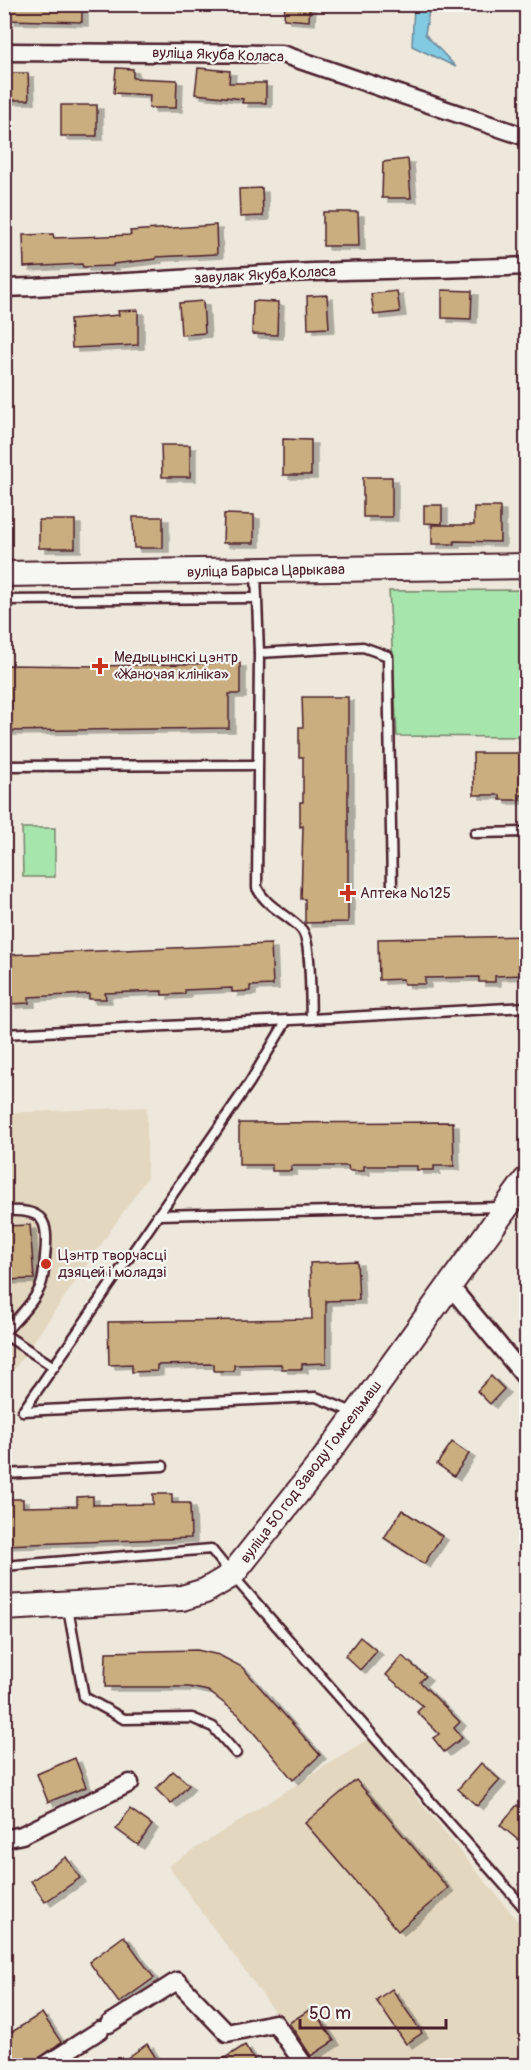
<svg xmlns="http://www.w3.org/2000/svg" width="531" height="2070" viewBox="0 0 531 2070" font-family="Pangolin,sans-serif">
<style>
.built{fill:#e3d7c0}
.green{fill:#a6e5ac;stroke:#78826c;stroke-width:1.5}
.water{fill:#81cae2;stroke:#6b8699;stroke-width:1.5}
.building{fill:#cbae80;stroke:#4a1f2b;stroke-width:1.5;filter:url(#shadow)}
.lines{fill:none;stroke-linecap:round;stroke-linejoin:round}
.lane-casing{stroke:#4a1f2b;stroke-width:13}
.street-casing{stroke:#4a1f2b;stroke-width:21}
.secondary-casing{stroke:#4a1f2b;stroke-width:28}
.lane{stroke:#f6f6f2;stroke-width:8}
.street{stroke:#f6f6f2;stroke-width:16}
.secondary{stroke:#f6f6f2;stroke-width:24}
.poi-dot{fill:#c8321e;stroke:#f6f6f2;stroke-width:2}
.labels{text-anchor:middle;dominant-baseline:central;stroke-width:4.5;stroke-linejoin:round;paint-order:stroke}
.street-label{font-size:15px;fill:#4a1f2b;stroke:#f6f6f2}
.poi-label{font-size:15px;fill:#4a1f2b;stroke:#f6f6f2;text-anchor:start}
</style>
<defs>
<filter id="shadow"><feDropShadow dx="6" dy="4" stdDeviation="0" flood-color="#0004"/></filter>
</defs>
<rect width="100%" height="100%" fill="#ede8db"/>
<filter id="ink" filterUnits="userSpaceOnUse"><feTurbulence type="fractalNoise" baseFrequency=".0167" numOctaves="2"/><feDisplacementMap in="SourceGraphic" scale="12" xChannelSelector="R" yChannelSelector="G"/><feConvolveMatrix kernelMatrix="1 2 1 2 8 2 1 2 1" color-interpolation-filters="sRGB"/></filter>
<g filter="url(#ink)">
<g class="built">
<path d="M147 1107V1178L5 1383V1113Z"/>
<path d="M368 1739 526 1931V2057L515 2066 314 2065 168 1866Z"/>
</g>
<g class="green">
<path d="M526 590V737L397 736 389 591Z"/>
<path d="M22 828H55V877H23Z"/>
</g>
<path class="water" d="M414 5H430L425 34 456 67 412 46Z"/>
<g class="building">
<path d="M9 4H82V22L9 20Z"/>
<path d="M285 4H310L309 21 284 19Z"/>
<path d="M116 68 133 69V78L177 80 176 108H149L150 95 114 93Z"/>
<path d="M198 68 230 71 229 83H266V103H242L243 99 195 94Z"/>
<path d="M4 73H28L29 100H4Z"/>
<rect x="61" y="105" width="36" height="31"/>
<path d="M408 159 411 198H382L383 162Z"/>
<path d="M262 188 263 216 240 217 239 189Z"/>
<path d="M323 212H358L359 246H323Z"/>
<path d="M216 225 217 254 156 257V259L113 264V266L83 267 82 264 24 267 23 235 53 234 54 238 131 235 130 231Z"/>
<path d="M442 290 472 291 471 319 442 318Z"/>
<path d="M397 291 400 312 374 315 371 294Z"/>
<path d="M327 295 329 328 308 329 307 296Z"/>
<path d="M203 301 205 333 181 335 179 303Z"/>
<path d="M253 301 278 302 277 335 252 334Z"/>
<path d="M138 310V345L72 348 70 319 119 315 118 311Z"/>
<path d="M283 439 311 440V475H283Z"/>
<path d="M161 445H190V477H162Z"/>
<rect x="363" y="477" width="29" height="40"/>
<path d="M424 505H442V524L424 523Z"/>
<path d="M474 507H500V542L454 541V544H432V525H474Z"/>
<path d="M224 514 254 515V543H223Z"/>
<path d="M133 517H163V548H134Z"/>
<rect x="39" y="520" width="36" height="28"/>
<path d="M229 663H240V694H229V728L4 731V665L100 666Z"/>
<path d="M302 697H348V922L305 923V899H301L303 826 300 827V802H303V757H299V727H303Z"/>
<path d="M473 753H526V795H520V800H500V795H474Z"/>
<path d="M526 936V975L495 976V982H479V977L425 978V984H404L403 979 379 980 378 939Z"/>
<path d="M271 944 273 985 250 986V991L232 992V988L185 990V994L162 995V991L105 993 106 999H89V994L29 997V1003L10 1004V998L4 999V955Z"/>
<path d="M453 1122 454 1166H434V1170H417V1166H364V1171H349L348 1166H291V1171H272V1165H239V1123Z"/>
<path d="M30 1225 34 1279 4 1280V1226Z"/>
<path d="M357 1261 359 1300 326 1301V1363L302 1364V1369H282L281 1364 234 1365V1371H214V1364L157 1365V1371L132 1372V1364L109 1365 108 1322 312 1319 310 1263Z"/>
<path d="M491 1376 504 1389 490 1404 477 1391Z"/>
<path d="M452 1442 469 1454 454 1476 437 1464Z"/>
<path d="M153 1494H172V1503H190L191 1538 4 1545V1509H7V1499H23V1507L77 1506V1497L93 1496V1505L153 1504Z"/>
<path d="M402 1510 442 1536 424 1564 384 1538Z"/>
<path d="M360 1637 377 1651 360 1670 345 1656Z"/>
<path d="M197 1650 219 1655 242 1667 320 1755 293 1780 238 1714 208 1691 189 1687H105L106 1652Z"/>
<path d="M402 1656 426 1676 420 1682 460 1722 454 1728 462 1738 444 1752 433 1738 439 1734 417 1712 423 1706 386 1675Z"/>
<path d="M75 1758 86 1787 48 1802 37 1774Z"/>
<path d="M481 1763 500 1780 477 1806 458 1789Z"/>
<path d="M173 1771 189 1785 171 1804 156 1789Z"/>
<path d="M356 1780 448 1888 398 1931 305 1823Z"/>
<path d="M517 1805 526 1813V1830L518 1840 500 1825Z"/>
<path d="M130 1809 152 1825 138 1845 116 1829Z"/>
<path d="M66 1857 80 1878 45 1902 31 1881Z"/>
<path d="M124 1936 154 1978 119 2003 89 1962Z"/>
<path d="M392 1989 422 2033 406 2044 376 2000Z"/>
<path d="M312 2008 334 2041 311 2056 289 2023Z"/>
<path d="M42 2013 61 2042 29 2066H4V2037Z"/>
<path d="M147 2044 161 2066H116Z"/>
<path d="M245 2045 258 2066H212Z"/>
</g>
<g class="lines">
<g class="lane-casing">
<g id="lane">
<path d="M256 572 259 653 257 888C267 908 288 914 302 930 312 943 310 1001 311 1019"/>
<path d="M4 600 257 598"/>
<path d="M259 653 363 647 388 656 392 889"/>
<path d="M4 766 257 765"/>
<path d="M475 833 526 832"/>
<path d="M4 1034 311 1019 526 1007"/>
<path d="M4 1211C44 1209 49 1219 45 1257 44 1269 44 1283 37 1293 30 1307 15 1320 4 1333"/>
<path d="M158 1215 502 1207"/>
<path d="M4 1334 54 1367"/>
<path d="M23 1411 250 1082 287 1020"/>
<path d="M23 1411 316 1397 355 1413"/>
<path d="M4 1474 163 1466"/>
<path d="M4 1566 211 1549 232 1575 526 1910"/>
<path d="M68 1608 84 1697 124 1719 192 1718 213 1727 236 1753"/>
</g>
</g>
<g class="street-casing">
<g id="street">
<path d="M4 52 282 54 526 137"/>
<path d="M4 288C118 284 231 274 345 271 405 269 466 269 526 266"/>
<path d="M450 1286 526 1378"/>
<path d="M4 1839 22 1835 130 1783"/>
<path d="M109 2024 177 1981 227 2033 275 2023 305 2066"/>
<path d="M44 2066 100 2030"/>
</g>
</g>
<g class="secondary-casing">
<g id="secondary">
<path d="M4 574 526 566"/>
<path d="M4 1608 182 1598 205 1591 232 1575 324 1459 526 1180"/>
</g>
</g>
<use href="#lane" class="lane"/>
<use href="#street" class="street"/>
<use href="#secondary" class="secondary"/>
</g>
</g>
<g class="poi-dot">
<path d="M97 657h6v6h6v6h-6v6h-6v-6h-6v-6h6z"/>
<path d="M345 884h6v6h6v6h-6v6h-6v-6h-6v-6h6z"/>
<circle cx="46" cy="1264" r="6"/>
</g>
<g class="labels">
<g class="street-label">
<text transform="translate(218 55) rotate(2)">вуліца Якуба Коласа</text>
<text transform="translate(265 275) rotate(-3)">завулак Якуба Коласа</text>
<text transform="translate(266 571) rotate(-1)">вуліца Барыса Царыкава</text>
<text transform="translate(311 1472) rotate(-53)">вуліца 50 год Заводу Гомсельмаш</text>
</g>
<g class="poi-label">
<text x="114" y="657">Медыцынскі цэнтр<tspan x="114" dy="17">«Жаночая клініка»</tspan></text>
<text x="360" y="893">Аптека №125</text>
<text x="58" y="1255">Цэнтр творчасці<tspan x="58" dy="17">дзяцей і моладзі</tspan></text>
</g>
</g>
<rect width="531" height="2070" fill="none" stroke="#f6f6f2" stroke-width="24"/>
<rect x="12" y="12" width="507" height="2046" fill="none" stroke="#4a1f2b" stroke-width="2" filter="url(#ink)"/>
<path d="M300 2019v9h146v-9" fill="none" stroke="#4a1f2b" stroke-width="3"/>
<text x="309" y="2019" font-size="18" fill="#4a1f2b" stroke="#f6f6f2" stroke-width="4.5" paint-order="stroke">50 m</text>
</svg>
